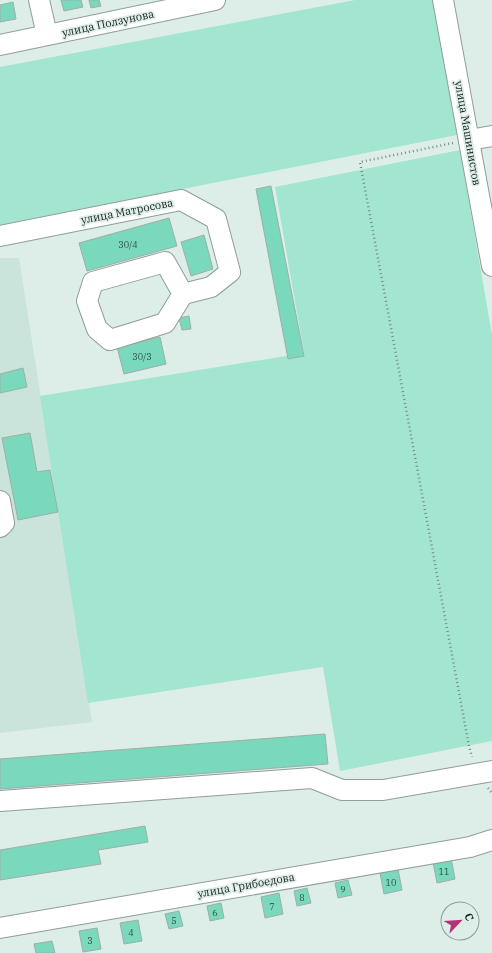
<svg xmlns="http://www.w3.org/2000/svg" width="492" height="953" viewBox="0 0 492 953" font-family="'IBM Plex Serif',serif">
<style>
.built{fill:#cbe4db}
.green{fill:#a2e5d0}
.building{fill:#7ad8bd;stroke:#9eaea8}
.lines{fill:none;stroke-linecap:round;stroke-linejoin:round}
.minor-casing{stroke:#8f9e99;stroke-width:22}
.path{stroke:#7d8884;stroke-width:2.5;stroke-dasharray:1 3;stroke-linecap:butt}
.minor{stroke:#fff;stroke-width:20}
.labels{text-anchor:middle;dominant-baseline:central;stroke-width:3.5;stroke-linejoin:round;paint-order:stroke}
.number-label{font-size:9px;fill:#314d45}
.street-label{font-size:11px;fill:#191f1d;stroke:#ddeee8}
</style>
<rect width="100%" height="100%" fill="#ddeee8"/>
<path class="built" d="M0 258H19L92 722 0 733Z"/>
<g class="green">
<path d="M355 0H433L457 135 0 225V67Z"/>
<path d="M460 150 492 335V741L340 771 323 667 88 703 40 396 304 353 275 187Z"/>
</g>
<g class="building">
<path d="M61 0H81L83 7 64 11Z"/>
<path d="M89 0H99L101 6 91 8Z"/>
<path d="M13 2 16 19 0 22V5Z"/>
<path d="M271 186 304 356 288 359 256 189Z"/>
<path d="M169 218 177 246 87 271 79 243Z"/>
<path d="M204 235 213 269 191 276 181 242Z"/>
<path d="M189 316 191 329 182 330 179 318Z"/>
<path d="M160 337 166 364 124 374 117 347Z"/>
<path d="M23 368 27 387 0 393V374Z"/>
<path d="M30 433 37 472 50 470 58 512 18 520 2 438Z"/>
<path d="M325 734 328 764 0 789V759Z"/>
<path d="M145 826 148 842 98 850 101 864 0 880V850Z"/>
<path d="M451 858 455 879 437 883 433 862Z"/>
<path d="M398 869 402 890 384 894 380 873Z"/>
<path d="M348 880 352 895 338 898 335 883Z"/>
<path d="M307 888 311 903 297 906 294 891Z"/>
<path d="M279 893 283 914 265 918 261 897Z"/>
<path d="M221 903 224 918 210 921 207 906Z"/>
<path d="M179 911 183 926 169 929 165 914Z"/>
<path d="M138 920 142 941 124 944 120 923Z"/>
<path d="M97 928 101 949 83 952 79 931Z"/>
<path d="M52 941 55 953H36L34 944Z"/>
</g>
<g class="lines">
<g class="minor-casing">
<g id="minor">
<path d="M39 0 47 35"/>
<path d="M443 0 492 266"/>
<path d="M0 45 215 0"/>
<path d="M469 140 492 136"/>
<path d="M0 236 181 200 216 219 230 272 211 287 183 294"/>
<path d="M165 262 183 294 165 323 110 340 97 329 87 301 93 282Z"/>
<path d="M0 501 4 523 0 527"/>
<path d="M0 801 312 778 342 790H383L492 771"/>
<path d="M0 928 470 847 492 840"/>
</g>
</g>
<g class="path">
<path d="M453 143 360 162 469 746 472 757"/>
<path d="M488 788 492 793"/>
</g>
<use href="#minor" class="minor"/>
</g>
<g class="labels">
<g class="number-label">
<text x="128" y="244">30/4</text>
<text x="142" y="356">30/3</text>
<text x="444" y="871">11</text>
<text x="391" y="882">10</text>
<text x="343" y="889">9</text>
<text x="302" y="897">8</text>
<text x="272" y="906">7</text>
<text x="215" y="912">6</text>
<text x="174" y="920">5</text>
<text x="131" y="932">4</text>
<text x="90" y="940">3</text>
</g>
<g class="street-label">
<text transform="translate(108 23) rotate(-12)">улица Ползунова</text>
<text transform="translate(468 133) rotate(80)">улица Машинистов</text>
<text transform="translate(127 211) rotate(-11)">улица Матросова</text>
<text transform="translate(246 885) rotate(-10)">улица Грибоедова</text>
</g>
</g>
<g transform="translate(460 921) rotate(65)"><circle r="19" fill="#ddeee8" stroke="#8f9b97"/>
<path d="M0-3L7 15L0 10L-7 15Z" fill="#b63277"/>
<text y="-6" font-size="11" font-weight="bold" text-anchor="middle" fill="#191f1d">С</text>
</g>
</svg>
